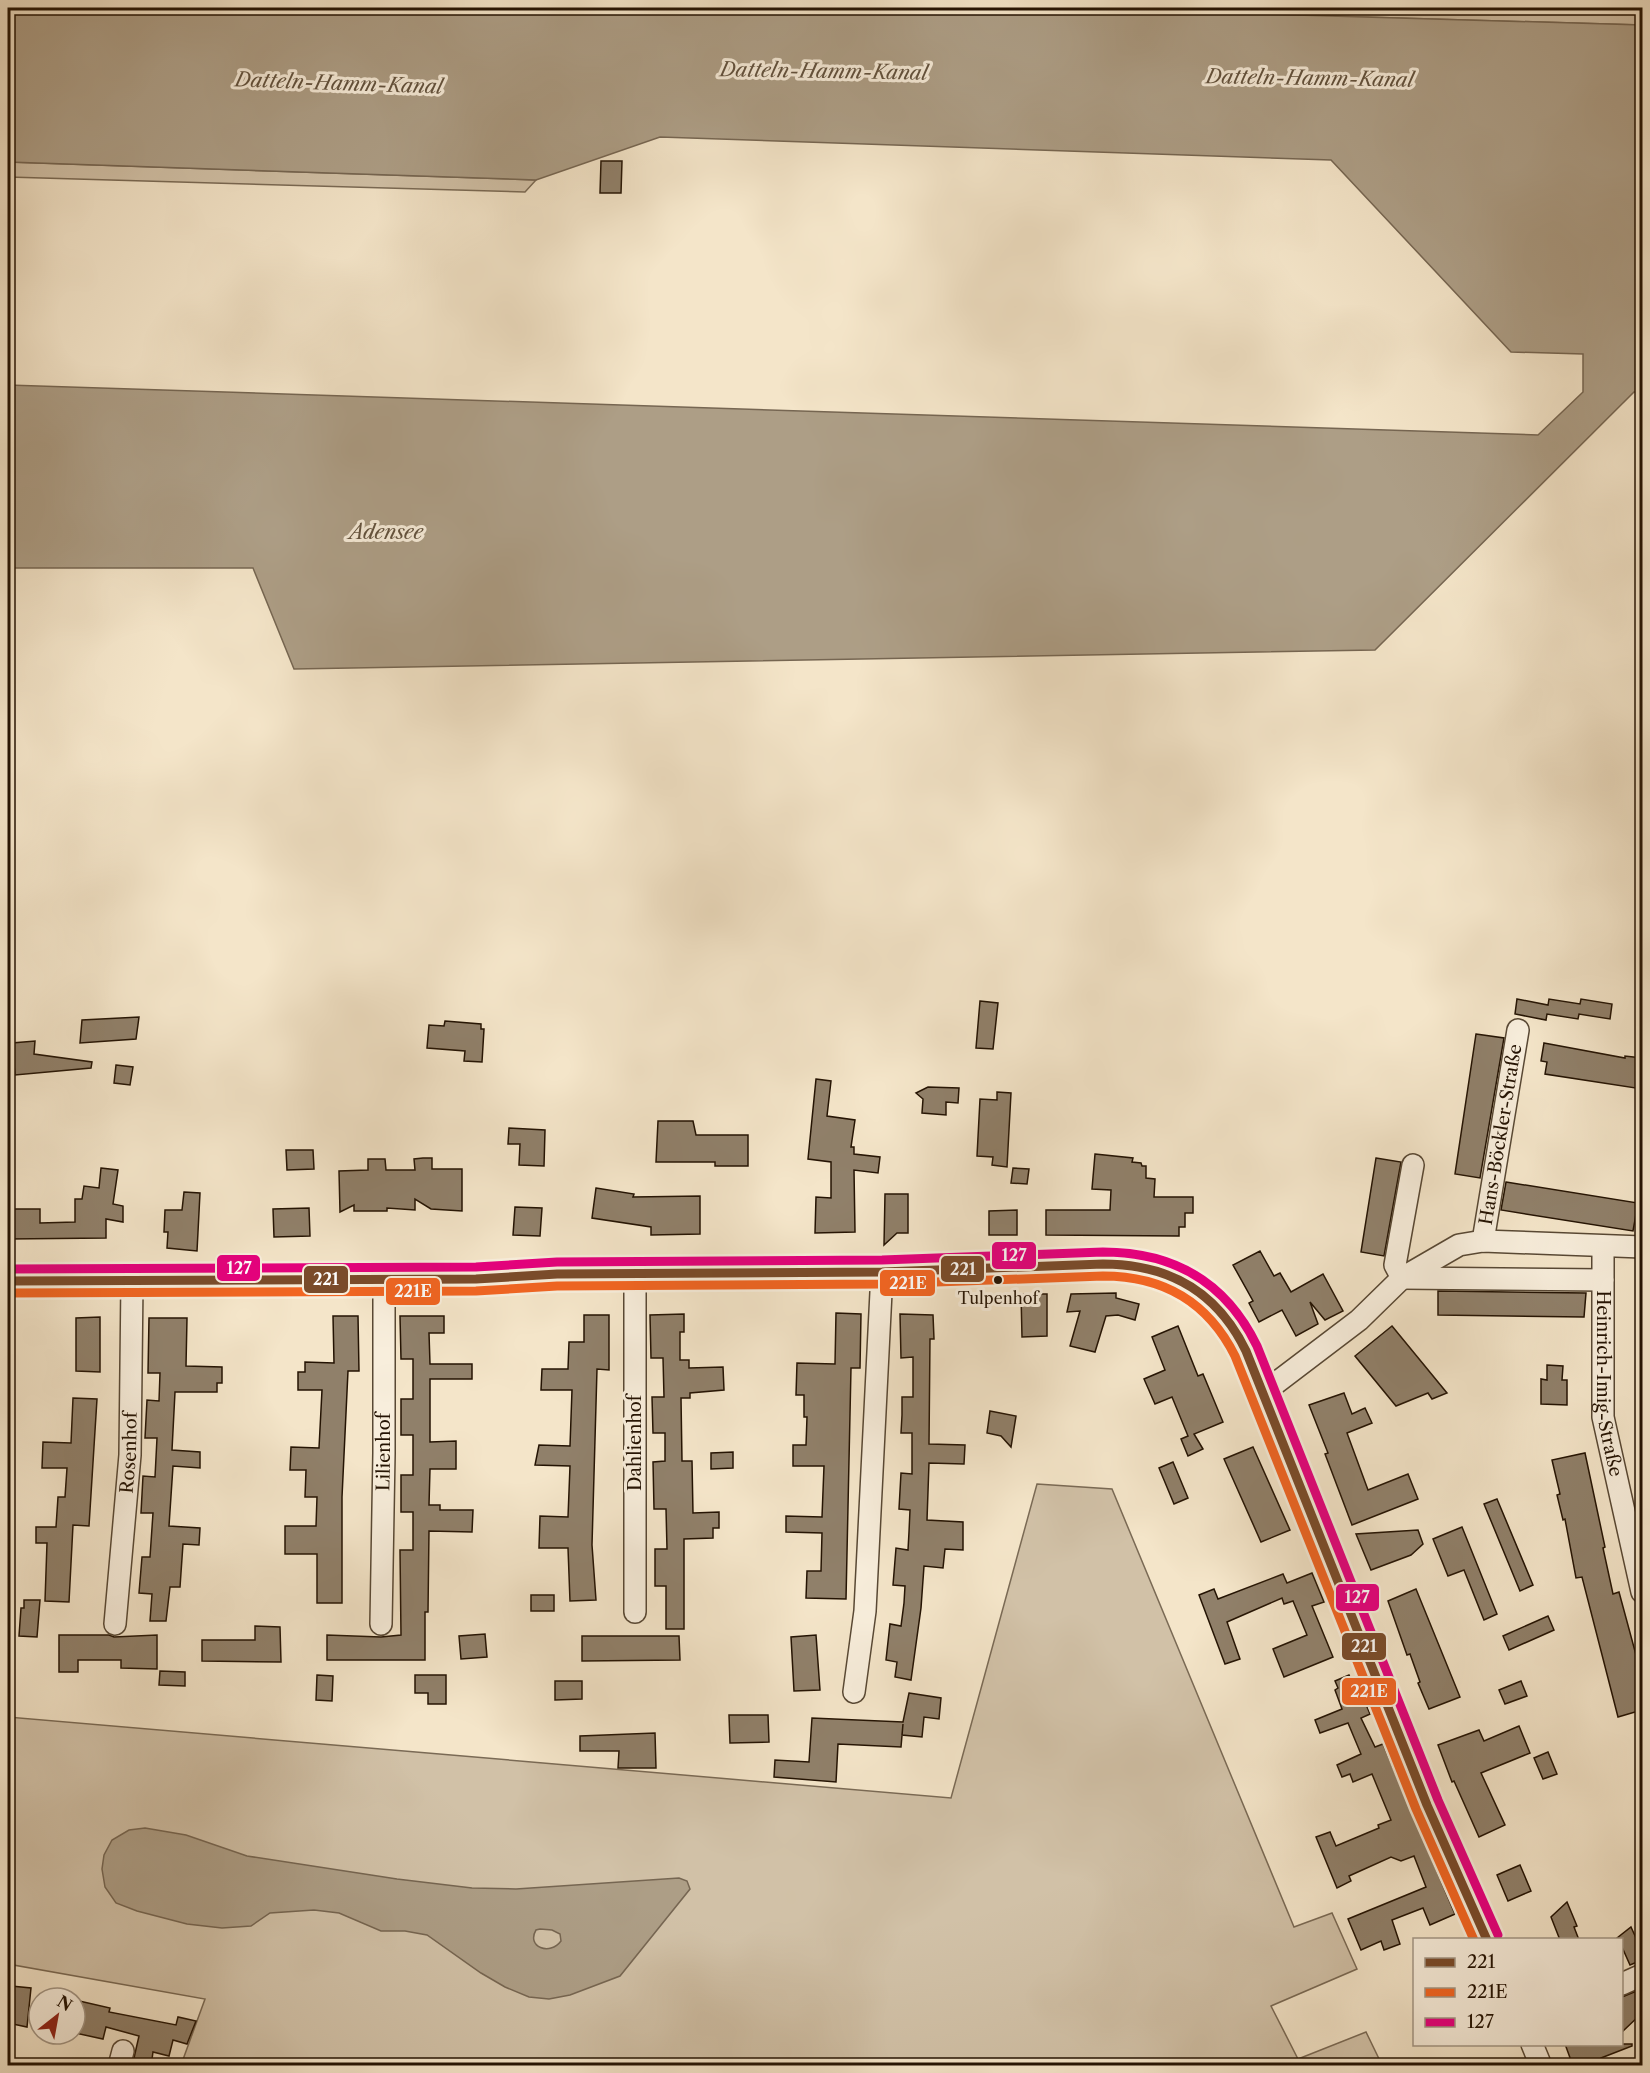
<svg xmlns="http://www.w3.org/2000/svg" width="1650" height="2073" viewBox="0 0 1650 2073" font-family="'Libre Caslon Text',serif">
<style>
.green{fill:#d1c1a7;stroke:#7a6a55;stroke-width:1.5}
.water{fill:#ad9e86;stroke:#766652;stroke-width:1.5;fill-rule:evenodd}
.building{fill:#90806a;stroke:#241303;stroke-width:1.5}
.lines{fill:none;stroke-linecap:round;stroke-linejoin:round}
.minor-casing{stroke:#584834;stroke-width:24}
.minor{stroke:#f8eedc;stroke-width:21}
.bus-1-casing{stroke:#f8eedc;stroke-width:14}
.bus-2-casing{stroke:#f8eedc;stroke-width:14}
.bus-3-casing{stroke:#f8eedc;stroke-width:14}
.bus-1{stroke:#7a4b2a;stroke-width:9}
.bus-2{stroke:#f26522;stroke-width:9}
.bus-3{stroke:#e5007d;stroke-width:9}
.bus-dot{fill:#241303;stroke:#f8eedc;stroke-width:2}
.labels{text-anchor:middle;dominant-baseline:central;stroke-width:6;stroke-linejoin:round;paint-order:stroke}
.bus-label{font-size:16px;fill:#241303;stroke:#f8eedc}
.street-label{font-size:18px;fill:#241303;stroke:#f8eedc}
.water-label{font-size:20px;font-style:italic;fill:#62523e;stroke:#f8eedc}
.line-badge{stroke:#f8eedc;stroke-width:2}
.badge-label{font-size:16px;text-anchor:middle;font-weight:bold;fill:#fff}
</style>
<rect width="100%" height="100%" fill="#f4e5c9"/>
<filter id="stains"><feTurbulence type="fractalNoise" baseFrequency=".00333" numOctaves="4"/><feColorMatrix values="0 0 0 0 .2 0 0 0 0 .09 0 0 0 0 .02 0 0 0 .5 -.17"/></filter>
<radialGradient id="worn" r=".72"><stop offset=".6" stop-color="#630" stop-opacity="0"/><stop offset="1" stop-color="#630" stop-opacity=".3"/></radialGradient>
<g class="green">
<path d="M1053 8H1642V25Z"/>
<path d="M8 162 536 180 525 192 8 177Z"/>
<path d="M1037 1484 1112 1489 1294 1927 1332 1913 1357 1969 1271 2006 1298 2059 1366 2032 1382 2065H181L205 1999 8 1964V1717L951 1798Z"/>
</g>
<g class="water">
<path d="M8 8H1053L1642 25V392H1634L1375 650 294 669 253 568H8V385L1538 435 1583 392V354L1511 352 1331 160 660 137 536 180 8 162Z"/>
<path d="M145 1828 186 1835 247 1856 397 1879 472 1888 516 1889 679 1878 687 1881 690 1889 620 1976 570 1995 549 1999 529 1997 505 1987 481 1973 427 1935 405 1931H381L339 1913 314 1910 270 1913 251 1926 222 1928 187 1924 137 1911 116 1903 105 1887 102 1869 104 1855 112 1840 129 1830ZM540 1929 552 1930 560 1934 561 1941C550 1956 526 1947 536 1930Z"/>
</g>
<g class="building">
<path d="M601 161H622L621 193H600Z"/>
<path d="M1517 999 1548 1005 1549 999 1580 1004 1581 999 1612 1004 1610 1019 1579 1014 1578 1019 1547 1014 1546 1020 1515 1014Z"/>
<path d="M980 1001 998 1003 993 1049 976 1048Z"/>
<path d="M139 1017 136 1039 80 1043 82 1020Z"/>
<path d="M445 1021 481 1024V1029H484L482 1062 464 1061 465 1051 427 1048 429 1025 444 1026Z"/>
<path d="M1476 1034 1504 1038 1480 1178 1455 1174Z"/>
<path d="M35 1041 34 1054 92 1062 91 1068 15 1075 12 1043Z"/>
<path d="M1544 1043 1625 1058V1056L1642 1058V1089L1545 1074 1547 1062 1541 1061Z"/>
<path d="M116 1065 133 1067 130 1085 114 1083Z"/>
<path d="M816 1079 831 1081 827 1116 855 1120 851 1147H854V1154L880 1157 878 1173 854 1170 855 1232 815 1233 816 1197 831 1198V1162L808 1159Z"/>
<path d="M928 1087 959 1088 958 1103 946 1102V1115L922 1113 923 1099 916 1093Z"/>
<path d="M997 1092 1011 1093 1007 1167 992 1165 993 1157 977 1156 980 1099 997 1100Z"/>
<path d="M658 1121H693L696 1135H748V1166H715V1162H656Z"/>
<path d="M509 1128 545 1130 544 1166 519 1165 520 1144H508Z"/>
<path d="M286 1150H313L314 1169 287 1170Z"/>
<path d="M1095 1154 1133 1158 1132 1162 1141 1163 1142 1166H1146V1178L1155 1179 1154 1197H1193V1213H1185V1227H1179V1236L1046 1235V1210H1110L1111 1190 1092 1189Z"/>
<path d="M423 1158H432V1169H462V1211L431 1209 415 1199V1210L387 1208V1211H354V1205L340 1212 339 1171 368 1170V1159H385L386 1170H415L414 1159Z"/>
<path d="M1376 1158 1401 1162 1384 1256 1361 1252Z"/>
<path d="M101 1168 118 1170 113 1204 123 1206V1222L106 1219V1238L8 1239V1209H40V1223L75 1222V1199H82L84 1186 99 1188Z"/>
<path d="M1013 1168 1029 1169 1027 1184 1011 1183Z"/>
<path d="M1506 1182 1638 1203 1633 1231 1501 1210Z"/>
<path d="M596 1188 634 1194 633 1197 700 1196V1234L651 1235V1227L592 1218Z"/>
<path d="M184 1192 200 1193 197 1251 167 1248 168 1232H164L165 1210H182Z"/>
<path d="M885 1194H908V1233H897L884 1245Z"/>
<path d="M515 1207 542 1208 540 1236 513 1235Z"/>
<path d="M309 1208 310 1236 274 1237 273 1209Z"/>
<path d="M1017 1210V1235H989V1211Z"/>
<path d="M1260 1251 1274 1276 1280 1273 1291 1292 1323 1274 1343 1311 1325 1320 1310 1302 1318 1324 1296 1336 1282 1310 1259 1322 1249 1303 1253 1301 1233 1265Z"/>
<path d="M1438 1291 1586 1293 1584 1317 1438 1315Z"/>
<path d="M1116 1293V1298L1139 1304 1135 1320 1118 1315 1106 1316 1095 1352 1070 1346 1080 1311 1067 1312 1071 1294Z"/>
<path d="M1021 1294H1047V1336L1022 1337Z"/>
<path d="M836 1313 861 1314 860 1368H851L846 1599 806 1598 807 1571H821L822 1533 786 1532V1516L822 1517 824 1466H793V1445H806L807 1417H804V1395H796L797 1363 835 1364Z"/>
<path d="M684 1314V1332H680V1360H689V1368L723 1367 724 1390 690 1393V1398H681L682 1461H692L693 1513 719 1512V1528H713V1538L684 1539V1629H666V1586H655V1549H667L666 1509H654L653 1462 665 1461V1433H653L652 1397H664L663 1358H651L650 1315Z"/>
<path d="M900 1314 933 1315 934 1339H930L929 1444 965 1445 964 1464 929 1463 927 1520 963 1522V1550L945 1549 943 1568 924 1566 921 1608 911 1680 895 1677 897 1662 886 1660 890 1624 901 1626 904 1603 905 1586 893 1585 896 1548 908 1550 909 1532 910 1510 899 1509 901 1473 912 1474V1433H901L902 1415V1397H913V1357L901 1358Z"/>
<path d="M584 1315H609V1370L597 1369 592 1545 596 1600 570 1601 568 1548H539L540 1516 568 1517 570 1466 535 1465 539 1445 570 1446 572 1390H541L542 1369H568L569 1342H584Z"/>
<path d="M333 1316H358L359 1371H348L342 1497V1603H317V1554H285V1526H316L317 1497H305L306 1470H290L291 1447 319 1448 322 1390H298V1372H305V1362L334 1363Z"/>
<path d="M400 1316H444V1333H429L430 1364H472V1379H430V1442L456 1441V1469H430L429 1505H440V1510H473L472 1532 429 1531 428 1612H425V1660H327V1635L381 1637 401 1635 400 1550H413V1512H401V1475H413V1435H401V1399H413V1359H401Z"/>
<path d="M100 1317V1372L76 1371V1318Z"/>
<path d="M149 1318H187L186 1366 222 1367V1383H217V1392H175L172 1450 200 1452V1468L173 1466 169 1526 200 1528 199 1545 183 1544 180 1587H170L166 1621H150L152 1594 139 1593 142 1557H150L153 1513H141L143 1476 155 1477 157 1438H145L147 1400 159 1401 160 1373H148Z"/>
<path d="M1178 1326 1198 1376 1203 1374 1223 1422 1194 1434 1203 1449 1188 1456 1181 1439 1188 1436 1172 1397 1155 1404 1144 1379 1165 1370 1152 1337Z"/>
<path d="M1392 1326 1447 1393 1432 1399 1428 1393 1396 1406 1355 1356Z"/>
<path d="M1547 1365 1563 1366 1562 1380H1567V1405L1541 1404V1379L1547 1380Z"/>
<path d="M1344 1393 1352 1414 1365 1408 1372 1423 1347 1433 1368 1490 1408 1474 1418 1499 1352 1525 1325 1454 1328 1453 1309 1405Z"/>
<path d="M73 1398 97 1399 89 1526 73 1525 69 1602 45 1601 47 1543H36V1527H56L58 1497H65L67 1468H42L43 1442 71 1443Z"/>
<path d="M990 1411 1016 1416 1011 1447 1001 1436 987 1433Z"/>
<path d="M1253 1447 1290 1530 1261 1542 1224 1459Z"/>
<path d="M733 1452V1468L711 1469V1453Z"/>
<path d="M1585 1453 1605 1547 1603 1548 1613 1594 1619 1592 1642 1677V1710L1618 1717 1582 1577 1576 1578 1565 1519 1563 1520 1557 1495 1560 1494 1552 1460Z"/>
<path d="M1173 1462 1188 1498 1174 1504 1159 1468Z"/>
<path d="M1497 1499 1533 1585 1520 1591 1484 1504Z"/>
<path d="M1462 1527 1497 1614 1484 1620 1464 1570 1448 1576 1433 1539Z"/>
<path d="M1418 1530 1423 1544 1411 1555 1371 1570 1356 1534Z"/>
<path d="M1312 1573 1324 1602 1312 1606 1333 1657 1284 1677 1273 1649 1307 1635 1293 1601 1284 1604 1282 1598 1227 1622 1240 1659 1225 1664 1199 1595 1214 1589 1218 1599 1283 1574 1287 1583Z"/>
<path d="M1416 1589 1460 1697 1429 1709 1418 1683 1420 1682 1410 1654 1407 1655 1388 1601Z"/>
<rect x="531" y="1595" width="23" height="16"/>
<path d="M24 1600H40L37 1637 19 1636 21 1608H24Z"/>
<path d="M1548 1616 1554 1630 1509 1650 1503 1636Z"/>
<path d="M255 1626 280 1627 281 1662 202 1661V1640H255Z"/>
<path d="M485 1634 487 1657 461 1659 459 1636Z"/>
<path d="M59 1635H109L114 1637 157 1635V1669L121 1668V1660H78V1672H59Z"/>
<path d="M816 1635 820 1690 794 1691 791 1637Z"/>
<path d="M582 1636H679L680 1660 582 1661Z"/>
<path d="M160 1671 185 1672V1686L159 1685Z"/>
<path d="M317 1675 333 1676 332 1701 316 1700Z"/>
<path d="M415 1675H446V1704H428V1693H415Z"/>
<path d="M1349 1675 1355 1689 1359 1688 1370 1714 1361 1718 1375 1747 1383 1744 1455 1914 1430 1925 1423 1908 1392 1920 1400 1944 1384 1950 1381 1941 1361 1950 1348 1919 1426 1887 1414 1856 1401 1861 1391 1857 1349 1876 1351 1881 1337 1888 1316 1837 1330 1832 1336 1846 1379 1828 1378 1825 1391 1820 1372 1774 1353 1782 1350 1774 1342 1777 1337 1765 1361 1754 1348 1723 1320 1733 1315 1720 1342 1709 1335 1690 1338 1688 1335 1681Z"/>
<path d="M555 1681H582V1699L555 1700Z"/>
<path d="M1521 1681 1527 1696 1505 1704 1499 1690Z"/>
<path d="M909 1693 941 1698 939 1719 924 1717 922 1737 902 1735 903 1724 901 1747 838 1744 836 1782 774 1777 775 1760 809 1762 812 1718 903 1722Z"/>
<path d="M729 1715H768L769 1742 730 1743Z"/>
<path d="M1519 1726 1530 1753 1481 1773 1505 1825 1479 1837 1454 1781 1452 1782 1438 1745 1479 1730 1484 1741Z"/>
<path d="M655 1733 656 1768H618L619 1751H580V1736Z"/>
<path d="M1548 1752 1557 1774 1543 1779 1534 1758Z"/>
<path d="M1520 1865 1531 1891 1508 1901 1497 1875Z"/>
<path d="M1567 1902 1577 1926 1574 1927 1579 1940H1560L1551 1917Z"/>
<path d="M1631 1927 1636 1938 1642 1934V1960L1630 1965 1622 1947V1940L1617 1938Z"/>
<path d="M11 1986 31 1988 27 2027 8 2023Z"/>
<path d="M1639 1990 1642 1999V2013L1622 2032V1997Z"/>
<path d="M75 2000 110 2008 109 2012 176 2025 178 2017 196 2021 187 2044 173 2040 169 2056 153 2052 151 2066H147L134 2058 139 2036 106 2027 103 2039 75 2033Z"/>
<path d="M1565 2044H1632V2046L1601 2058 1604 2066H1573Z"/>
</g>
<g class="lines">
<g class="minor-casing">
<g id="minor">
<path id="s1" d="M1483 1241 1518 1030"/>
<path id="s2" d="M1603 1246V1417L1642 1592"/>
<path d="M635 1274V1612"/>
<path d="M1402 1278 1603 1280"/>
<path d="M1402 1278 1395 1265 1413 1165"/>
<path d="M8 1281 476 1279 557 1274 882 1272 1103 1264C1113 1264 1125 1264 1135 1265 1178 1272 1218 1300 1239 1338 1249 1355 1255 1375 1263 1393L1427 1805 1487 1940"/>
<path d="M1263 1393 1359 1320 1402 1278 1459 1245 1483 1241 1642 1247"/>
<path id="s3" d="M115 1624 130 1455 132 1281"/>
<path id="s4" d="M381 1624 384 1453V1279"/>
<path d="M854 1692 865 1611 882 1272"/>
<path d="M1622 1984 1642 1975"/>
<path d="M1532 2044 1541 2066"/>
<path d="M119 2066 123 2051"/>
</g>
</g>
<use href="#minor" class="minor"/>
<g class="bus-1-casing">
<path id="bus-1" d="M8 1281 476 1279 557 1274 882 1272 1103 1264C1168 1264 1217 1291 1246 1351L1427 1805 1487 1940"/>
</g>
<g class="bus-2-casing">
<path id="bus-2" d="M8 1293 476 1291 557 1286 882 1284 1103 1276C1163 1276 1208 1302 1235 1356L1416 1809 1474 1940"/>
</g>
<g class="bus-3-casing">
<path id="bus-3" d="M8 1269 476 1267 557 1262 882 1260 1103 1252C1173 1252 1226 1282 1257 1346L1438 1800 1498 1935"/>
</g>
<use href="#bus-1" class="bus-1"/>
<use href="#bus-2" class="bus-2"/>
<use href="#bus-3" class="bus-3"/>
</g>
<circle class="bus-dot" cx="998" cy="1280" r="5"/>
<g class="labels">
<g class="bus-label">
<text x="998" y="1298">Tulpenhof</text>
</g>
<g class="street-label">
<text stroke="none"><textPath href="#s1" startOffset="108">Hans-Böckler-Straße</textPath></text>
<text stroke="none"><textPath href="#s2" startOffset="138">Heinrich-Imig-Straße</textPath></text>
<text transform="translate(635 1443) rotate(-90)">Dahlienhof</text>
<text stroke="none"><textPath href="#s3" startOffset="172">Rosenhof</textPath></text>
<text stroke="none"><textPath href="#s4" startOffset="172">Lilienhof</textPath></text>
</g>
<g class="water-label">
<text transform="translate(824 71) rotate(1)">Datteln-Hamm-Kanal</text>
<text transform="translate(1310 78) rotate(1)">Datteln-Hamm-Kanal</text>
<text transform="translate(339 83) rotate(2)">Datteln-Hamm-Kanal</text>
<text x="386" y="532">Adensee</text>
</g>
</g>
<g class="line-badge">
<rect x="991" y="1241" width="46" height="29" rx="6" fill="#e5007d"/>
<rect x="216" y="1254" width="45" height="28" rx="6" fill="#e5007d"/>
<rect x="940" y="1255" width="45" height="28" rx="6" fill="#7a4b2a"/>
<rect x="303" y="1265" width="46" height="29" rx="6" fill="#7a4b2a"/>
<rect x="879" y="1269" width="57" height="28" rx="6" fill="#f26522"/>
<rect x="385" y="1277" width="56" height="29" rx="6" fill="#f26522"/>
<rect x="1335" y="1583" width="45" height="29" rx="6" fill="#e5007d"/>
<rect x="1341" y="1632" width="46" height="29" rx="6" fill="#7a4b2a"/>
<rect x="1341" y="1677" width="56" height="29" rx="6" fill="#f26522"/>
</g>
<g class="badge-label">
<text x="1014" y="1261">127</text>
<text x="239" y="1274">127</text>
<text x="963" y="1275">221</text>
<text x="326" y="1285">221</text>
<text x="908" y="1289">221E</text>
<text x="413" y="1297">221E</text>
<text x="1357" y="1603">127</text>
<text x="1364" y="1652">221</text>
<text x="1369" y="1697">221E</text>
</g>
<rect width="1650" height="2073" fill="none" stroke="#f4e5c9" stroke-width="30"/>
<rect x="9" y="9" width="1632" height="2055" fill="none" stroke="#241303" stroke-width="3"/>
<rect x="15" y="15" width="1620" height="2043" fill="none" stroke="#241303" stroke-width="1.5"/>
<rect x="1413" y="1938" width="210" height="108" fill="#f8eedc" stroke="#a39685" stroke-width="1.5"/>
<rect x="1425" y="1958" width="30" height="9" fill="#7a4b2a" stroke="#a39685" stroke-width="1.5"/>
<text x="1467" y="1968" font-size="18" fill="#241303">221</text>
<rect x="1425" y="1988" width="30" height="9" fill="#f26522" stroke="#a39685" stroke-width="1.5"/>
<text x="1467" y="1998" font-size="18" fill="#241303">221E</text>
<rect x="1425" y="2018" width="30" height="9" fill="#e5007d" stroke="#a39685" stroke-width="1.5"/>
<text x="1467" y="2028" font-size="18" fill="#241303">127</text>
<g transform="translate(57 2016) rotate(31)"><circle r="28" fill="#f8eedc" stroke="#a39685" stroke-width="1.5"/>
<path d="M0-4.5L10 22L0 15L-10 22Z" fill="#8f2418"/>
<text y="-9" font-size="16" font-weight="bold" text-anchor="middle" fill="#241303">N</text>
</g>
<rect width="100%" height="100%" filter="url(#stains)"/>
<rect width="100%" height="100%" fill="url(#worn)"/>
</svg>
